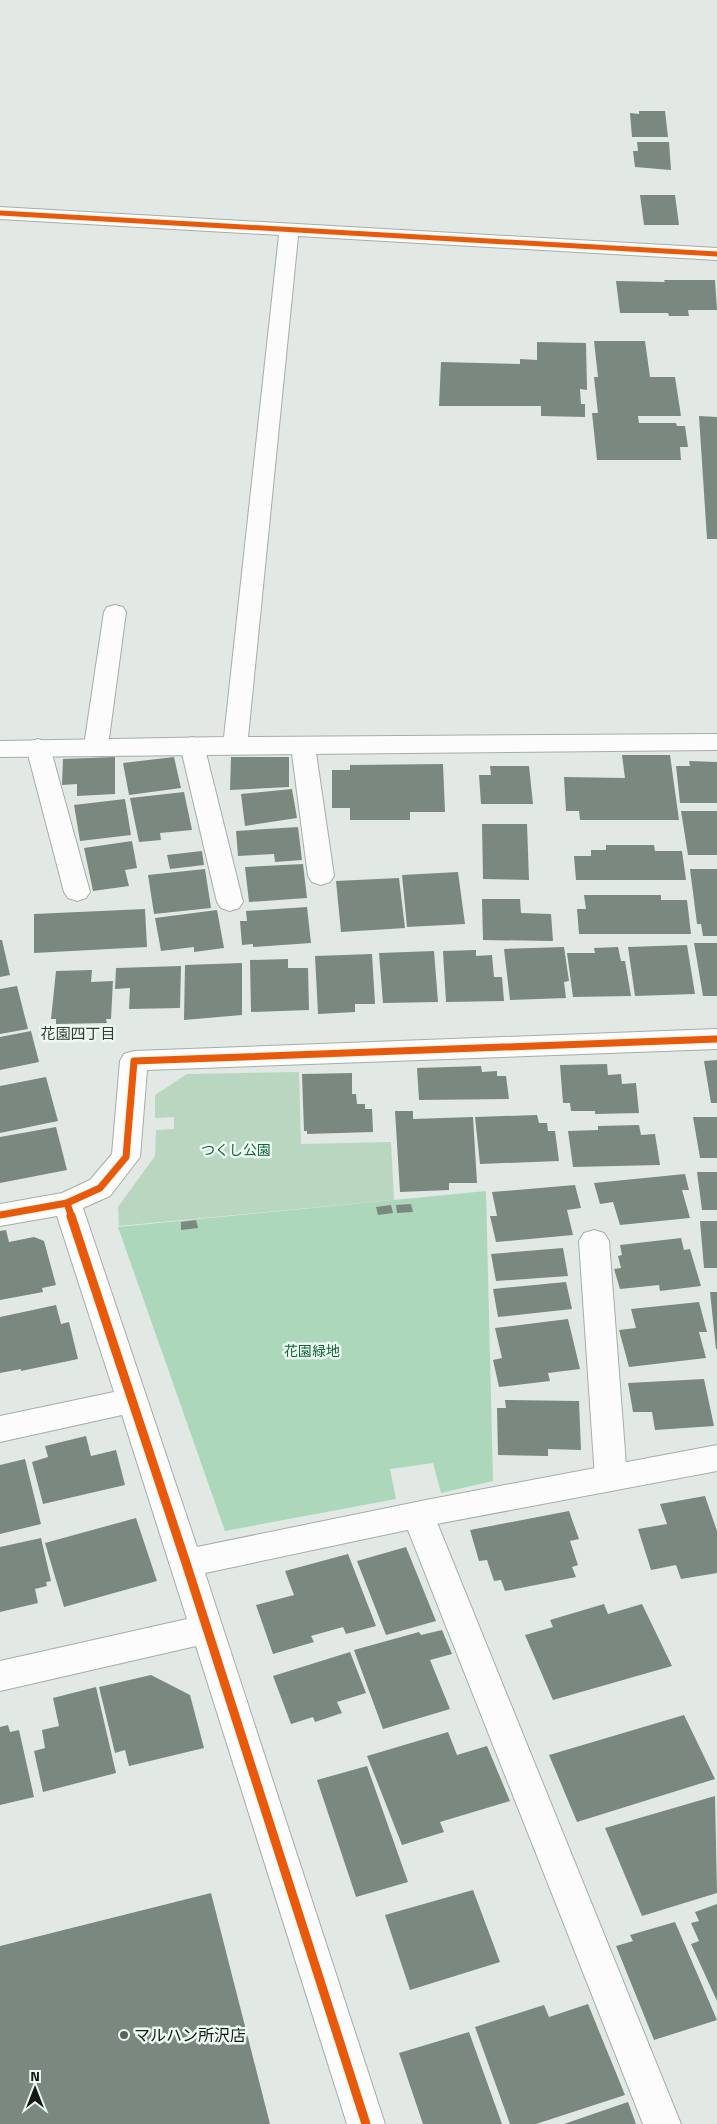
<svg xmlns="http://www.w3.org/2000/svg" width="717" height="2124" viewBox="0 0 717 2124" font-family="'Titillium Web','Noto Sans JP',sans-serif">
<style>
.green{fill:#b9d6c1}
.forest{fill:#acd7bb}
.building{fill:#7a887f}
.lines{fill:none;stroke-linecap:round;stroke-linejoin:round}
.lane-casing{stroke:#a7aca9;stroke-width:2}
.street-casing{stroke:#a7aca9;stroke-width:2}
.lane{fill:#fbfcfb;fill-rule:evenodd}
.street{fill:#fbfcfb;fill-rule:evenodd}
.cycleway-far2-casing{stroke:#ecf9f0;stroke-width:8}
.cycleway-far1-casing{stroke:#ecf9f0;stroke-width:10}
.cycleway-casing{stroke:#ecf9f0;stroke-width:12}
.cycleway-far2{stroke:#e8590c;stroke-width:5}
.cycleway-far1{stroke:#e8590c;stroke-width:7}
.cycleway{stroke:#e8590c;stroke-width:9}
.poi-dot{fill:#5b615d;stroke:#ecf9f0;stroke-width:2}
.labels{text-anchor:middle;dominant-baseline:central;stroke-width:5;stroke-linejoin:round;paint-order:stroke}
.park-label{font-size:14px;fill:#116539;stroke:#ecf9f0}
.neighbourhood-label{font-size:15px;fill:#313b33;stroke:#ecf9f0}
.near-poi-label{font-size:16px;fill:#131815;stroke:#ecf9f0;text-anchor:start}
</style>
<rect width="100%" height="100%" fill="#e2e9e4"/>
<path class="green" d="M299 1072 301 1144 391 1142 394 1200 119 1226 118 1207 155 1156 156 1130 174 1129V1117L155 1118V1095L187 1074Z"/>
<path class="forest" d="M486 1191 493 1481 441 1493 433 1463 390 1469 396 1499 225 1531 118 1227Z"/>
<g class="building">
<path d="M639 111H665L668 137H632L630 113 639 114Z"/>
<path d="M637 142H669L671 170 635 167 633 151H638Z"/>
<path d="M640 195H675L679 225H644Z"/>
<path d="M664 280H715L717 310H688L689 316H669L668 313H620L616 281 665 282Z"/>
<path d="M594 341H645L650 377H675L681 416H638L639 423H676L677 426H685L688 447H680L681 460H597L592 413H598L594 377H598Z"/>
<path d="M537 342 586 343 587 390 580 389 581 404H585V417L541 416V406H439L441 362 520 364V359L537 360Z"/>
<path d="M699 416 717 417V539H707Z"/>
<path d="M622 755H670L679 820H580L579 811H566L564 777 625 778Z"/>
<path d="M115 757V794L77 796V784L62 785 63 759Z"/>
<path d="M174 757 181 788 129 795 123 763Z"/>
<path d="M231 757H289V787L230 790Z"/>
<path d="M689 761 717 762V803H680L676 766H690Z"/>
<path d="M443 764 445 812H410V820H350V808H332V770H350V765Z"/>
<path d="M490 766H529L533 804H481L479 775H491Z"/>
<path d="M292 789 297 818 245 826 241 794Z"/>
<path d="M184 792 192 830 160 833 161 840 139 842 130 798Z"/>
<path d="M125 799 131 835 80 841 74 805Z"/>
<path d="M681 811H717V855H688Z"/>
<path d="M482 824H527L529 880 483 879Z"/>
<path d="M298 827 302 860 275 862 274 854 238 856 236 831Z"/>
<path d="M132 841 137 868 125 870 129 886 93 891 84 848Z"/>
<path d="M606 845H654L655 851H682L686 880H576L574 856H591V850H606Z"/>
<path d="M202 851 204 865 170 869 167 855Z"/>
<path d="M303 864 307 898 249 902 245 867Z"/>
<path d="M205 869 211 908 154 914 148 875Z"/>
<path d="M690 869H717V936H703L701 924H697Z"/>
<path d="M458 872 465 924 407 927 402 875Z"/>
<path d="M399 878 405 928 341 932 336 881Z"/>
<path d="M584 895H661V900H687L691 934H579L577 909H586Z"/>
<path d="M482 899H520L521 913 551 914 553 941 483 940Z"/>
<path d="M307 907 311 943 253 947V944L242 945 240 921H247L246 911Z"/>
<path d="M145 909 147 947 34 953V914Z"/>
<path d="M217 910 224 948 194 952V947L161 951 155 918Z"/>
<path d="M0 940H2L10 975 0 977Z"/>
<path d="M694 943H717V996H703Z"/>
<path d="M687 945 695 994 635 996 628 947Z"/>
<path d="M564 947 569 981 564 982 566 998 510 1000 504 949Z"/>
<path d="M618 947 621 961H625L631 996 573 997 567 953H595L594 948Z"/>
<path d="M476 950V956L492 955 494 977H502L504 1001 446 1002 443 951Z"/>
<path d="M434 951 438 1002 383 1003 379 953Z"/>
<path d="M372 954 375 1004H355V1012L318 1014 315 956Z"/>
<path d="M288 959V968H308L309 1010 251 1012 250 960Z"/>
<path d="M242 963V1015L184 1020 185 965Z"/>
<path d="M181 966 180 1008 129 1009 130 988 115 989 116 968Z"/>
<path d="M92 970 91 982 113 981 111 1019H106L107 1023 56 1024V1019H51L56 971Z"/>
<path d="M17 986 28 1029 0 1034V989Z"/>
<path d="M31 1031 39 1062 0 1070V1037Z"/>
<path d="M717 1060V1103H711L704 1061Z"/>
<path d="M607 1064 608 1075 621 1074 622 1084 636 1083 639 1113 595 1114V1111H571L570 1103H563L560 1065Z"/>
<path d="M481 1066 482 1072 497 1071V1076H506L509 1099 419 1100 417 1068Z"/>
<path d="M352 1073V1094H356L357 1104H365V1109H372L373 1132 307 1134V1131H304L302 1074Z"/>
<path d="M46 1077 58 1121 0 1133V1086Z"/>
<path d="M395 1111H413V1119L473 1117 477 1183H449V1190L400 1192Z"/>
<path d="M537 1115 539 1123H547L548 1131H555L559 1161 480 1164 475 1117Z"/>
<path d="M693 1117H717V1158H700Z"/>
<path d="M639 1125 641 1135 655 1134 660 1165 573 1167 568 1131 598 1130V1126Z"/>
<path d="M56 1127 67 1170 0 1183V1137Z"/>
<path d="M697 1172H717V1210H702Z"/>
<path d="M685 1174 689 1190H682L690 1218 620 1225 613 1202 600 1204 594 1183Z"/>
<path d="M575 1185 581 1208 567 1210 573 1235 496 1242 490 1216H497L492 1192Z"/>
<path d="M411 1204 413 1212 397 1213 396 1205Z"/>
<path d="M391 1205 393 1213 378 1215 376 1207Z"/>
<path d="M196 1220 198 1228 181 1230V1222Z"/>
<path d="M700 1221H717V1268H704Z"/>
<path d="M6 1230 9 1242 34 1237 44 1241 56 1285 42 1288 43 1292 0 1300V1231Z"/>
<path d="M681 1238 684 1250 690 1249 701 1286 660 1291 659 1285 620 1289 614 1269 621 1268 618 1256 622 1255 620 1245Z"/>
<path d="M563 1248 568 1276 496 1281 491 1254Z"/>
<path d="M566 1282 572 1309 498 1317 493 1289Z"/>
<path d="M710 1292H717V1349H716Z"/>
<path d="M699 1302 707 1332H699L706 1358 629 1367 619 1330 636 1328 631 1309Z"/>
<path d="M56 1305 61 1324 69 1322 78 1359 21 1371V1369L0 1373V1317Z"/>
<path d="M568 1319 580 1369 548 1373 550 1381 499 1387 493 1360 502 1358 495 1328Z"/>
<path d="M704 1379 714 1426 655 1430 652 1412H633L628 1383Z"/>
<path d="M505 1400 579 1401 581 1450 548 1449V1456L498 1455 497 1408H506Z"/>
<path d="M86 1436 91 1456 116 1450 125 1485 43 1504 32 1462 48 1457 45 1446Z"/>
<path d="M25 1459 41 1524 0 1534V1465Z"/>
<path d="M705 1496 717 1531V1573L681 1579 676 1565 651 1570 638 1529 667 1524 660 1504Z"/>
<path d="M569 1511 579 1539 570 1541 578 1565 572 1567 576 1577 505 1591 501 1580 494 1581 487 1560 479 1561 470 1530Z"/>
<path d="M136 1518 157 1581 64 1607 45 1543Z"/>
<path d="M41 1538 51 1581 46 1582 47 1586 35 1589 38 1603 0 1612V1547Z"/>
<path d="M406 1547 436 1621 386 1635 357 1561Z"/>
<path d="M348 1554 376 1626 346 1634 343 1627 311 1636 314 1642 273 1654 256 1605 294 1595 285 1571Z"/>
<path d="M604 1604 608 1614 642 1604 672 1666 553 1700 525 1635 553 1627 550 1620Z"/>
<path d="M442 1630 452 1654 430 1660 450 1709 383 1729 354 1650 419 1632 421 1635Z"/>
<path d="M350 1652 366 1693 337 1702 342 1713 315 1722 313 1717 291 1724 273 1676Z"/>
<path d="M151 1675 190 1695 204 1748 129 1766 125 1750 115 1753 99 1687Z"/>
<path d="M96 1687 116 1773 43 1792 34 1751 45 1748 42 1730 59 1726 53 1698Z"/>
<path d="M684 1715 715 1779 577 1822 549 1755Z"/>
<path d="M8 1725 10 1732 19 1730 34 1797 0 1805V1727Z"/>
<path d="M448 1732 457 1755 487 1746 510 1801 440 1822 444 1832 402 1845 367 1756Z"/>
<path d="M367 1766 408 1882 356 1897 317 1780Z"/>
<path d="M715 1796 717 1893 642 1916 605 1828Z"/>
<path d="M473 1890 500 1962 410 1990 385 1915Z"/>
<path d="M211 1893 270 2124H0V1946Z"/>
<path d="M717 1904V2001L691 1944 699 1941 691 1923 699 1921 695 1912Z"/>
<path d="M675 1922 717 2020 654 2040 616 1946 633 1941 630 1935Z"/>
<path d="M588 2004 625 2095 536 2124H510L475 2027 544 2005 549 2017Z"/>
<path d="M469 2032 502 2124H423L399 2053Z"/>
<path d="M628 2102 636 2124H564Z"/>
</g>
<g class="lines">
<g class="lane-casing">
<g id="lane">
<path d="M115 605 123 607 126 612 108 746 105 751 96 754 87 751 84 746 104 612 107 607Z"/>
<path d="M192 737 201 740 204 745 243 902 239 908 230 911 221 908 217 902 180 745 183 740Z"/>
<path d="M303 738 312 741 315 746 334 876 330 882 321 885 312 882 308 876 291 746 294 741Z"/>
<path d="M38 739 47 742 50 747 90 892 86 898 77 901 68 898 64 892 26 747 29 742Z"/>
<path d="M594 1230 604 1233 609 1241 627 1478 622 1487 611 1491 600 1487 595 1478 579 1241 584 1233Z"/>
<path d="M418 1502 429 1506 434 1515 681 2124H643L402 1515 407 1506Z"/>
</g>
</g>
<g class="street-casing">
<g id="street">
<path d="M0 207 717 248V260L298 236 248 737 717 734V750L0 757V741L224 737 279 235 0 219Z"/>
<path d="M717 1029V1049L147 1070 140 1157 110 1196 83 1208 197 1547 426 1500 717 1445V1471L426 1526 205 1573 385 2124H347L196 1646 0 1691V1661L187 1619 122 1415 0 1442V1416L114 1392 57 1216 0 1226V1204L62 1193 90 1180 112 1154 120 1061 124 1054 134 1051Z"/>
</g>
</g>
<use href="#lane" class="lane"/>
<use href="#street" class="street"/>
<g class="cycleway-far2-casing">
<path id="cycleway-far2" d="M0 213 717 254"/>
</g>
<g class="cycleway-far1-casing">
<g id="cycleway-far1">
<path d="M67 1203 100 1188 126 1157 134 1061 717 1039"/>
<path d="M0 1215 67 1203 72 1218"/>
</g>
</g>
<g class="cycleway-casing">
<path id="cycleway" d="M71 1216 186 1563 366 2124"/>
</g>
<use href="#cycleway-far2" class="cycleway-far2"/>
<use href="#cycleway-far1" class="cycleway-far1"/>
<use href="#cycleway" class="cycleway"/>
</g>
<circle class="poi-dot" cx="124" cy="2035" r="5"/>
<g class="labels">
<g class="park-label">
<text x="236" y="1149">つくし公園</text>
<text x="312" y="1350">花園緑地</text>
</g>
<g class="neighbourhood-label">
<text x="78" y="1033">花園四丁目</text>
</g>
<g class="near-poi-label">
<text x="134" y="2035">マルハン所沢店</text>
</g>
</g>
<g transform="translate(35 2089)" stroke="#ecf9f0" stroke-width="4" paint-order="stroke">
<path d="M0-4L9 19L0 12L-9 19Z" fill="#131815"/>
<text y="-8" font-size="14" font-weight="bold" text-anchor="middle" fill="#131815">N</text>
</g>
</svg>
